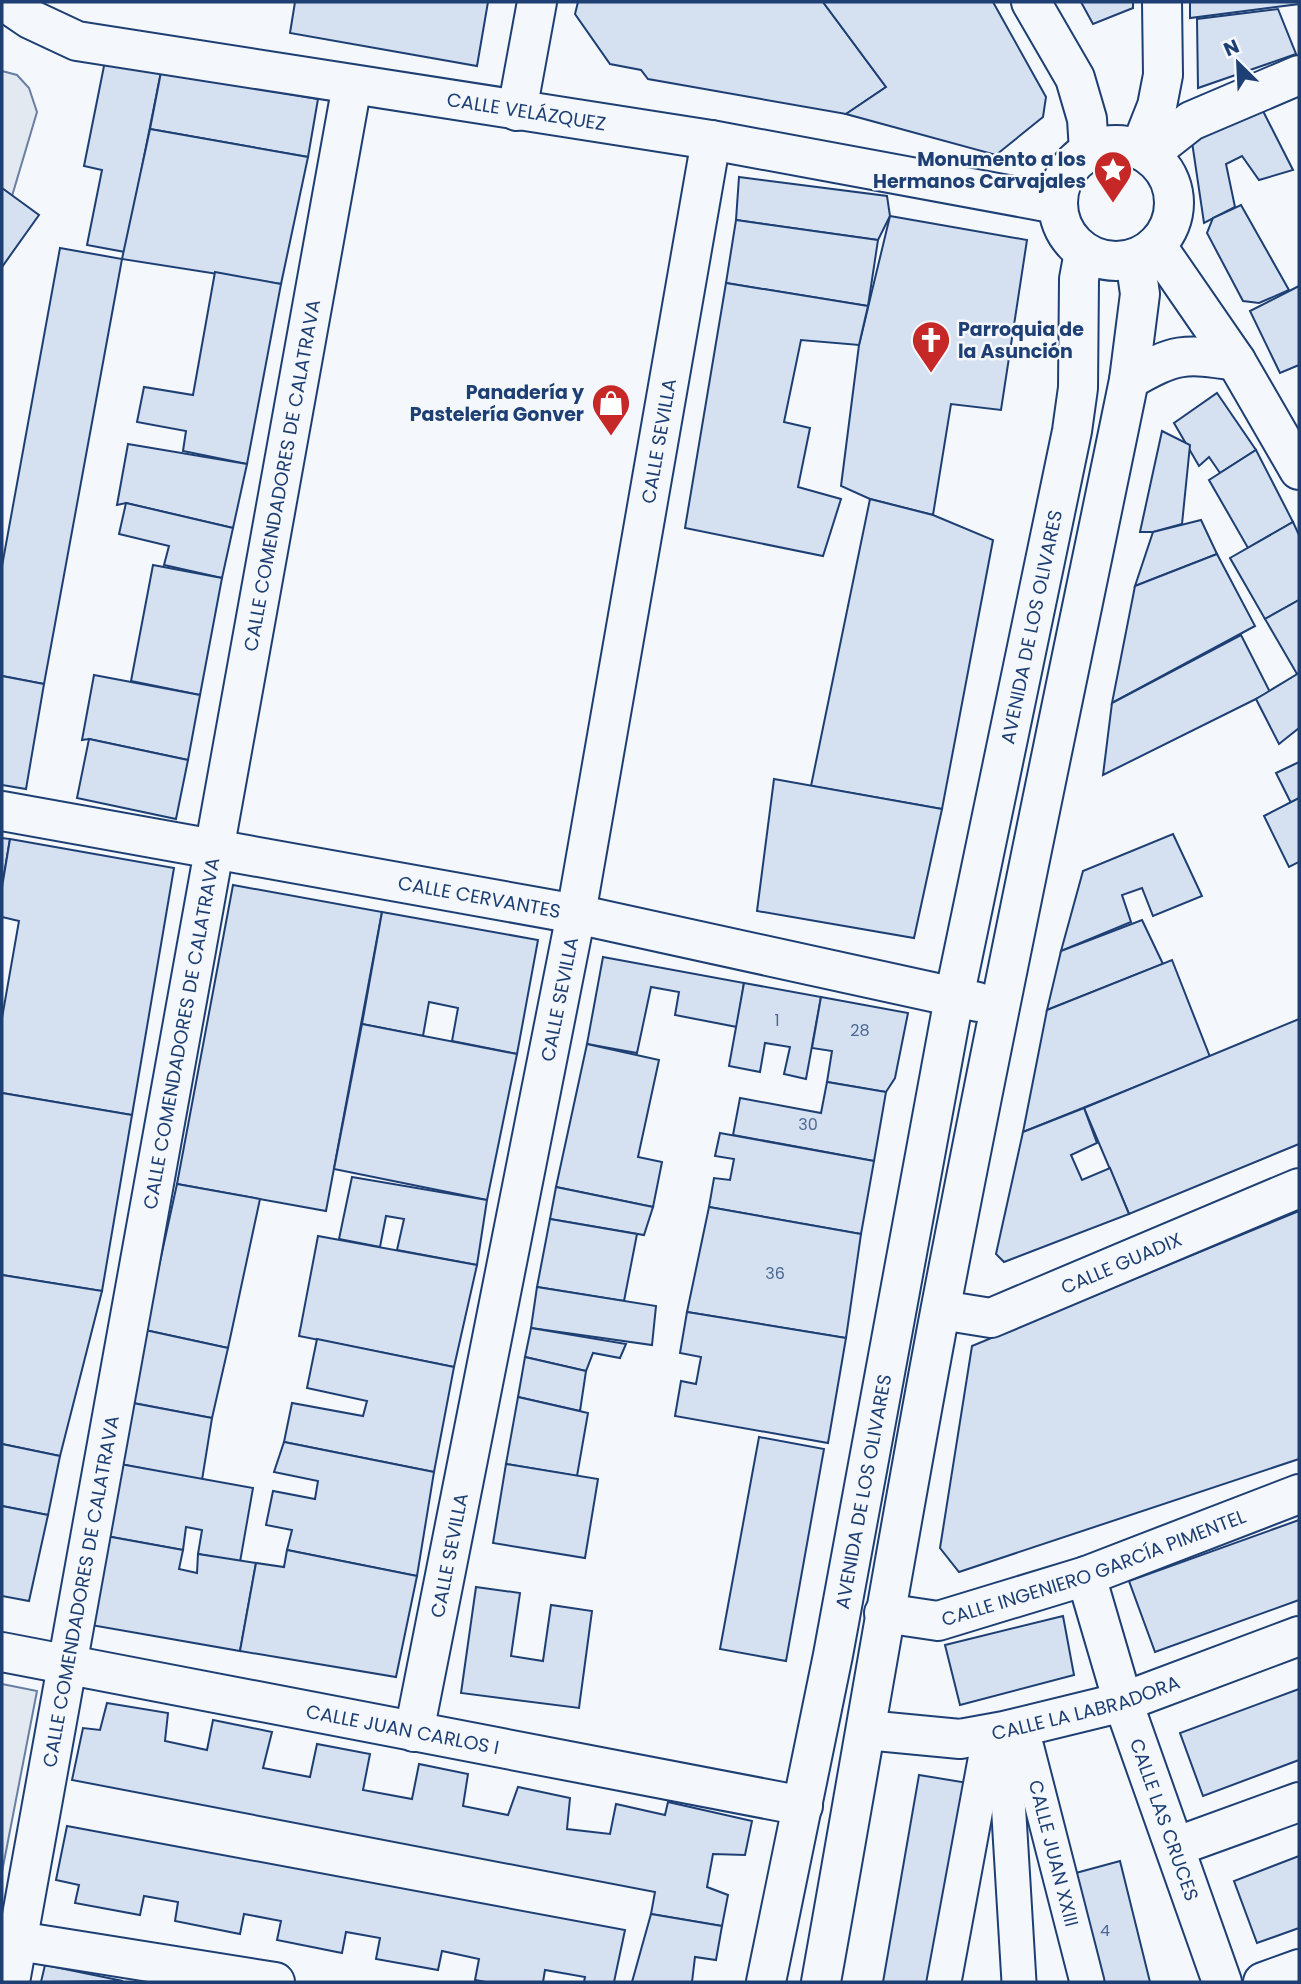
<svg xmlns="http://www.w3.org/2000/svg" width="1301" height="1984" viewBox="0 0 1301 1984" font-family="Poppins,sans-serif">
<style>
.green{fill:#e3e9f0;stroke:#687fa3;stroke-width:2}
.building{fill:#d5e0f0;stroke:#1d3f73;stroke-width:2}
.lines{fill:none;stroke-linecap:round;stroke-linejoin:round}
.pedestrian-casing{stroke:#1d3f73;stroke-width:37}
.minor-casing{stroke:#1d3f73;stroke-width:42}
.tertiary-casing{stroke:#1d3f73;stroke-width:42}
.secondary-casing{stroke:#1d3f73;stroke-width:42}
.pedestrian{stroke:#f4f7fb;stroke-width:33}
.minor{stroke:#f4f7fb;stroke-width:38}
.tertiary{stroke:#f4f7fb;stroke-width:38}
.secondary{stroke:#f4f7fb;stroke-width:38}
.labels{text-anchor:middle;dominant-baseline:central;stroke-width:5;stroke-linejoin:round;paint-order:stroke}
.number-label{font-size:16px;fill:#4b6792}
.street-label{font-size:19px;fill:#1d3f73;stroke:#f4f7fb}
.poi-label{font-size:19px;font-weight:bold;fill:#1d3f73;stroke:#f4f7fb;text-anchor:end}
</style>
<rect width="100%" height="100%" fill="#f4f7fb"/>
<g class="green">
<path d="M2 71 17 75 29 88 37 112 12 196 2 188Z"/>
<path d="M2 1684 37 1691 2 1872Z"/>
</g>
<g class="building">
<path d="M295 2H488L477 66 290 33Z"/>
<path d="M578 2H823L886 87 846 114 648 79 641 70 610 64 575 14Z"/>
<path d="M823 2H993L1046 97 1043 117 996 155 846 114 886 87Z"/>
<path d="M1081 2H1133V8L1093 24Z"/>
<path d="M1190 2H1299V4L1190 18Z"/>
<path d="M1278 9 1296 54 1198 88 1197 19Z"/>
<path d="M105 61 161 72 125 252 87 245 102 170 84 166Z"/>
<path d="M161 72 318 99 308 157 150 129Z"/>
<path d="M1262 109 1293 170 1259 180 1242 156 1226 164 1235 207 1204 223 1192 142Z"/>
<path d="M150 129 308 157 281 284 122 259Z"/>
<path d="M739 177 887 196 890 216 878 240 736 220Z"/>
<path d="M2 188 39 215 2 267Z"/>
<path d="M1241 205 1289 290 1259 303 1243 301 1207 233 1213 218Z"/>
<path d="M890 216 1027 240 1001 410 951 404 933 515 870 499 841 486 859 345Z"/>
<path d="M736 220 878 240 868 306 726 283Z"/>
<path d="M60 248 122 259 44 684 2 676V566Z"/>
<path d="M215 272 281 284 247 464 183 451 186 431 137 422 144 387 193 395Z"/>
<path d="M726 283 868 306 859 345 801 340 784 422 810 428 798 487 841 499 823 556 685 528Z"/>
<path d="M1299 286V365L1280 373 1250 311Z"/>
<path d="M1217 393 1256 450 1220 473 1209 457 1199 466 1174 423Z"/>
<path d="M1162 431 1190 445 1182 524 1153 532H1140Z"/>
<path d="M128 444 247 464 233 528 126 503 117 505Z"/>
<path d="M1256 450 1293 522 1248 548 1209 480Z"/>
<path d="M870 499 933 515 993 540 942 809 811 786Z"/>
<path d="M126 503 233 528 222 578 164 565 169 546 119 534Z"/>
<path d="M1201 520 1217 554 1135 586 1153 532Z"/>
<path d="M1293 522 1299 535V600L1265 619 1230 558Z"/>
<path d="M1217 554 1255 626 1112 703 1135 586Z"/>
<path d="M153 565 222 578 200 695 131 681Z"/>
<path d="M1299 600V673L1297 674 1265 619Z"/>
<path d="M1241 635 1270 692 1103 775 1112 703Z"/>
<path d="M1299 673V728L1279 744 1256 699Z"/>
<path d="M94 675 200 695 188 760 89 739 82 740Z"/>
<path d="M2 676 44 684 26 789 2 785Z"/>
<path d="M89 739 188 760 176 819 77 798Z"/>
<path d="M1299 762V798L1291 803 1276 773Z"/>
<path d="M774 779 942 809 914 938 757 911Z"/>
<path d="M1299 798V862L1289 867 1264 816Z"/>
<path d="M1173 834 1202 896 1153 916 1142 888 1122 895 1131 922 1061 951 1083 871Z"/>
<path d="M2 838 10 839 2 887Z"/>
<path d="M10 839 174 868 132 1115 2 1093V1018L19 921 2 917V887Z"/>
<path d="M233 885 382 912 326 1211 177 1184Z"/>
<path d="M382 912 538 940 517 1054 452 1041 458 1008 429 1002 423 1036 362 1024Z"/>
<path d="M1142 920 1163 964 1047 1010 1061 951Z"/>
<path d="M603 957 744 983 737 1027 675 1015 679 992 651 987 637 1053 587 1044Z"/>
<path d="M1172 960 1210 1057 1023 1132 1047 1010Z"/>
<path d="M744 983 821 997 806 1079 784 1074 790 1047 765 1043 760 1072 729 1066Z"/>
<path d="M821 997 908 1013 895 1078 886 1092 827 1082 832 1051 812 1048Z"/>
<path d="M1299 1019V1144L1129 1214 1084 1108Z"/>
<path d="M362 1024 517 1054 487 1200 334 1169Z"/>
<path d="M587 1044 659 1060 638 1157 662 1162 653 1207 556 1187Z"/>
<path d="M827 1082 886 1092 874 1161 733 1135 740 1098 821 1113Z"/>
<path d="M2 1093 132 1115 102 1291 2 1275Z"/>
<path d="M1084 1108 1097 1143 1071 1155 1082 1180 1110 1168 1129 1214 1004 1262 996 1254 1023 1132Z"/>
<path d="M720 1133 874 1161 861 1234 709 1207 714 1178 730 1180 734 1159 715 1156Z"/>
<path d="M352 1177 487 1200 477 1265 397 1250 404 1219 386 1216 380 1247 339 1239Z"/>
<path d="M177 1184 260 1199 228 1348 145 1330Z"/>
<path d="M556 1187 653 1207 644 1235 550 1219Z"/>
<path d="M709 1207 861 1234 846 1338 687 1312Z"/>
<path d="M1299 1211V1459L959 1572 940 1548 972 1346Z"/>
<path d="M550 1219 637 1234 624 1301 537 1287Z"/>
<path d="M318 1236 477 1265 454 1367 299 1336Z"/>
<path d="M2 1275 102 1291 60 1456 2 1444Z"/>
<path d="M537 1287 656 1306 652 1345 531 1328Z"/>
<path d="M687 1312 846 1338 828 1443 675 1416 681 1381 696 1384 701 1357 680 1353Z"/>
<path d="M531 1328 626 1344 620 1358 593 1353 586 1371 525 1357Z"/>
<path d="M145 1330 228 1348 212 1418 133 1403Z"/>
<path d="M317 1339 454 1367 434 1472 284 1442 292 1403 363 1416 367 1401 307 1388Z"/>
<path d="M525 1357 586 1371 580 1411 518 1397Z"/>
<path d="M518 1397 588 1413 577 1476 506 1464Z"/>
<path d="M133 1403 212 1418 202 1480 120 1464Z"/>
<path d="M759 1437 824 1449 786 1661 720 1649Z"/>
<path d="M284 1442 434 1472 417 1576 287 1550 292 1530 266 1525 273 1491 315 1499 318 1481 274 1472Z"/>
<path d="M2 1444 60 1456 48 1515 2 1506Z"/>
<path d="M120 1464 253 1488 240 1562 198 1554 202 1530 186 1527 183 1550 106 1536Z"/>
<path d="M506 1464 598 1479 585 1558 493 1543Z"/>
<path d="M2 1506 48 1515 29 1601 2 1596Z"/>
<path d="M1299 1520V1600L1155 1652 1129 1581Z"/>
<path d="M106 1536 183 1550 179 1569 197 1573 198 1554 256 1563 240 1651 91 1625Z"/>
<path d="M287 1550 417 1576 396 1677 240 1651 256 1563 284 1567Z"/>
<path d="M476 1587 520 1593 511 1656 543 1661 551 1605 592 1611 579 1708 461 1693Z"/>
<path d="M1063 1616 1074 1675 960 1705 945 1645Z"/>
<path d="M1299 1689V1760L1203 1796 1180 1733Z"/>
<path d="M107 1703 168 1713 165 1741 207 1750 213 1720 272 1732 263 1768 310 1777 317 1744 370 1754 363 1790 412 1799 419 1764 468 1774 463 1806 508 1815 518 1787 570 1798 567 1829 610 1834 616 1804 665 1815 668 1802 752 1821 745 1855 713 1854 707 1887 728 1895 722 1926 651 1914 655 1892 72 1780 83 1728 100 1730Z"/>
<path d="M919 1775 980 1785 944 1982H883Z"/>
<path d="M67 1826 625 1930 614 1982H584L585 1977 545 1970 543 1982H486L475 1980 479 1959 442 1951 438 1970 376 1959 380 1938 346 1932 342 1953 277 1940 281 1921 244 1914 240 1934 175 1921 178 1902 144 1896 140 1915 75 1903 79 1885 56 1880Z"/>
<path d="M1299 1856V1928L1257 1943 1234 1881Z"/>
<path d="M1120 1861 1150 1982H1087L1061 1877Z"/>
<path d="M651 1914 722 1926 716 1960 695 1957 692 1982H632Z"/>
<path d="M45 1965 123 1981 41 1982Z"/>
</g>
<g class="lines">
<g class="pedestrian-casing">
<g id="pedestrian">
<path d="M1004 1733 1019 1982"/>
<path id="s1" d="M944 1982 985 1760 1027 1748 1087 1982"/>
</g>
</g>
<g class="minor-casing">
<g id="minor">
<path d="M517 111 537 2"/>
<path id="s2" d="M941 1310 991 1318 1299 1188"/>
<path id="s3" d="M1086 1576 1123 1702 1222 1982"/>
<path id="s4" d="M2 1652 803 1806"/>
<path id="s5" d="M866 1730 960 1739 1004 1731 1123 1702 1299 1636"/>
<path id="s6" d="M414 1732 576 914 711 140"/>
<path d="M1175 1847 1299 1802"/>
<path d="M18 1941 275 1982"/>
<path id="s7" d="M10 1982 352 85"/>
</g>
</g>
<g class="tertiary-casing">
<g id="tertiary">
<path id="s8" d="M5 2 30 19 77 41 711 140 1057 204"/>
<path d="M1140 149 1157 106 1163 75 1162 2"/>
<path d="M1149 154 1191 121 1299 75"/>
<path d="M1129 380C1175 353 1184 353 1236 361"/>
<path id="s9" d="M2 811 576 914 978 1002"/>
<path id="s10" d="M884 1613 938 1621 1086 1576 1299 1494"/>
<path id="s11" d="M766 1982 833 1655 954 998 1072 431 1078 388 1079 279 1084 252"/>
<path d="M821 1982C861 1759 898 1535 940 1312 999 1001 1065 691 1129 380L1140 294 1135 258"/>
<path d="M1263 1982 1299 1969"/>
</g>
</g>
<g class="secondary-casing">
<g id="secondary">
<path d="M1031 2 1075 78 1087 119 1089 151"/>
<circle cx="1116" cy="203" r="58"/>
<path d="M1156 245 1236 361 1299 470"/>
</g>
</g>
<use href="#pedestrian" class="pedestrian"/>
<use href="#minor" class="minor"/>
<use href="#tertiary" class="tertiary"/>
<use href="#secondary" class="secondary"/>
</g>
<defs>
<g id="sight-pin" transform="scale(2.0125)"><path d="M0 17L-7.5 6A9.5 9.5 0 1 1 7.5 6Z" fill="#c62828" stroke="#f4f7fb"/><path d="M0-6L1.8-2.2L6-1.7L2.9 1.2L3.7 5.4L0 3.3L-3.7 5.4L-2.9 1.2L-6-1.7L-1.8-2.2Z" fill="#fff"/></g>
<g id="church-pin" transform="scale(2.0125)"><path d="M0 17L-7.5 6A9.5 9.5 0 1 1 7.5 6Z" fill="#c62828" stroke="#f4f7fb"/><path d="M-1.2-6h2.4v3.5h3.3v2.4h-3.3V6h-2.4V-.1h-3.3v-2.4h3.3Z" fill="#fff"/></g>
<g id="shop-pin" transform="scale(2.0125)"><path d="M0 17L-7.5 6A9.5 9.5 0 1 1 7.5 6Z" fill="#c62828" stroke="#f4f7fb"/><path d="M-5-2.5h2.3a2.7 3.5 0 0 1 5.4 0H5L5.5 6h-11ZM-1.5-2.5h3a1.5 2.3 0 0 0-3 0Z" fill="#fff"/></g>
</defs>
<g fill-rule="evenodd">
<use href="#sight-pin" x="1113" y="170"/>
<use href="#church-pin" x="931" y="340"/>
<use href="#shop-pin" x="611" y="403"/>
</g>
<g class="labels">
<g class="number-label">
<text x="777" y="1020">1</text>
<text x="860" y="1030">28</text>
<text x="808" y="1124">30</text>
<text x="775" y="1273">36</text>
<text x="1105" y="1930">4</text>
</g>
<g class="street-label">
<text stroke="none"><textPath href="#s8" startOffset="537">CALLE VELÁZQUEZ</textPath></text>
<text stroke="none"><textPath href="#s6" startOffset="1314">CALLE SEVILLA</textPath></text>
<text stroke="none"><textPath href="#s7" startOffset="1531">CALLE COMENDADORES DE CALATRAVA</textPath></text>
<text stroke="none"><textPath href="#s11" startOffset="1381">AVENIDA DE LOS OLIVARES</textPath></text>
<text stroke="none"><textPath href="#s9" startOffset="485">CALLE CERVANTES</textPath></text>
<text stroke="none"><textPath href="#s6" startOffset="747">CALLE SEVILLA</textPath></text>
<text stroke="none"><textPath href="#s7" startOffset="964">CALLE COMENDADORES DE CALATRAVA</textPath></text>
<text stroke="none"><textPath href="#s2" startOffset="192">CALLE GUADIX</textPath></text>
<text stroke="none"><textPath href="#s11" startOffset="500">AVENIDA DE LOS OLIVARES</textPath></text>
<text stroke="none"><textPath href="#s6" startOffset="180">CALLE SEVILLA</textPath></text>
<text stroke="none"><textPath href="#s10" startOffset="219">CALLE INGENIERO GARCÍA PIMENTEL</textPath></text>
<text stroke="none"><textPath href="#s7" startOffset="397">CALLE COMENDADORES DE CALATRAVA</textPath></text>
<text stroke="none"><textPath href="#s5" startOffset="224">CALLE LA LABRADORA</textPath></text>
<text stroke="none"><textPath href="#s4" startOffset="408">CALLE JUAN CARLOS I</textPath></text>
<text stroke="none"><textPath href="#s3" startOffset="256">CALLE LAS CRUCES</textPath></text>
<text stroke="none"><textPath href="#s1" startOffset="378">CALLE JUAN XXIII</textPath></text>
</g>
<g class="poi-label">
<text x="1086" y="159">Monumento a los<tspan x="1086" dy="22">Hermanos Carvajales</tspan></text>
<text x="958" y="329" text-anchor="start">Parroquia de<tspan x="958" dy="22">la Asunción</tspan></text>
<text x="584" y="392">Panadería y<tspan x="584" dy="22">Pastelería Gonver</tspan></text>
</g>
</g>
<rect width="1301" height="1984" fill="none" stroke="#1d3f73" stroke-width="7"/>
<g transform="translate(1238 63) rotate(336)" stroke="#f4f7fb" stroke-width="5" paint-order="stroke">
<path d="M0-5L12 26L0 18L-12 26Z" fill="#1d3f73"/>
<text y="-10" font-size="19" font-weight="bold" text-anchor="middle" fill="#1d3f73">N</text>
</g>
</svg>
